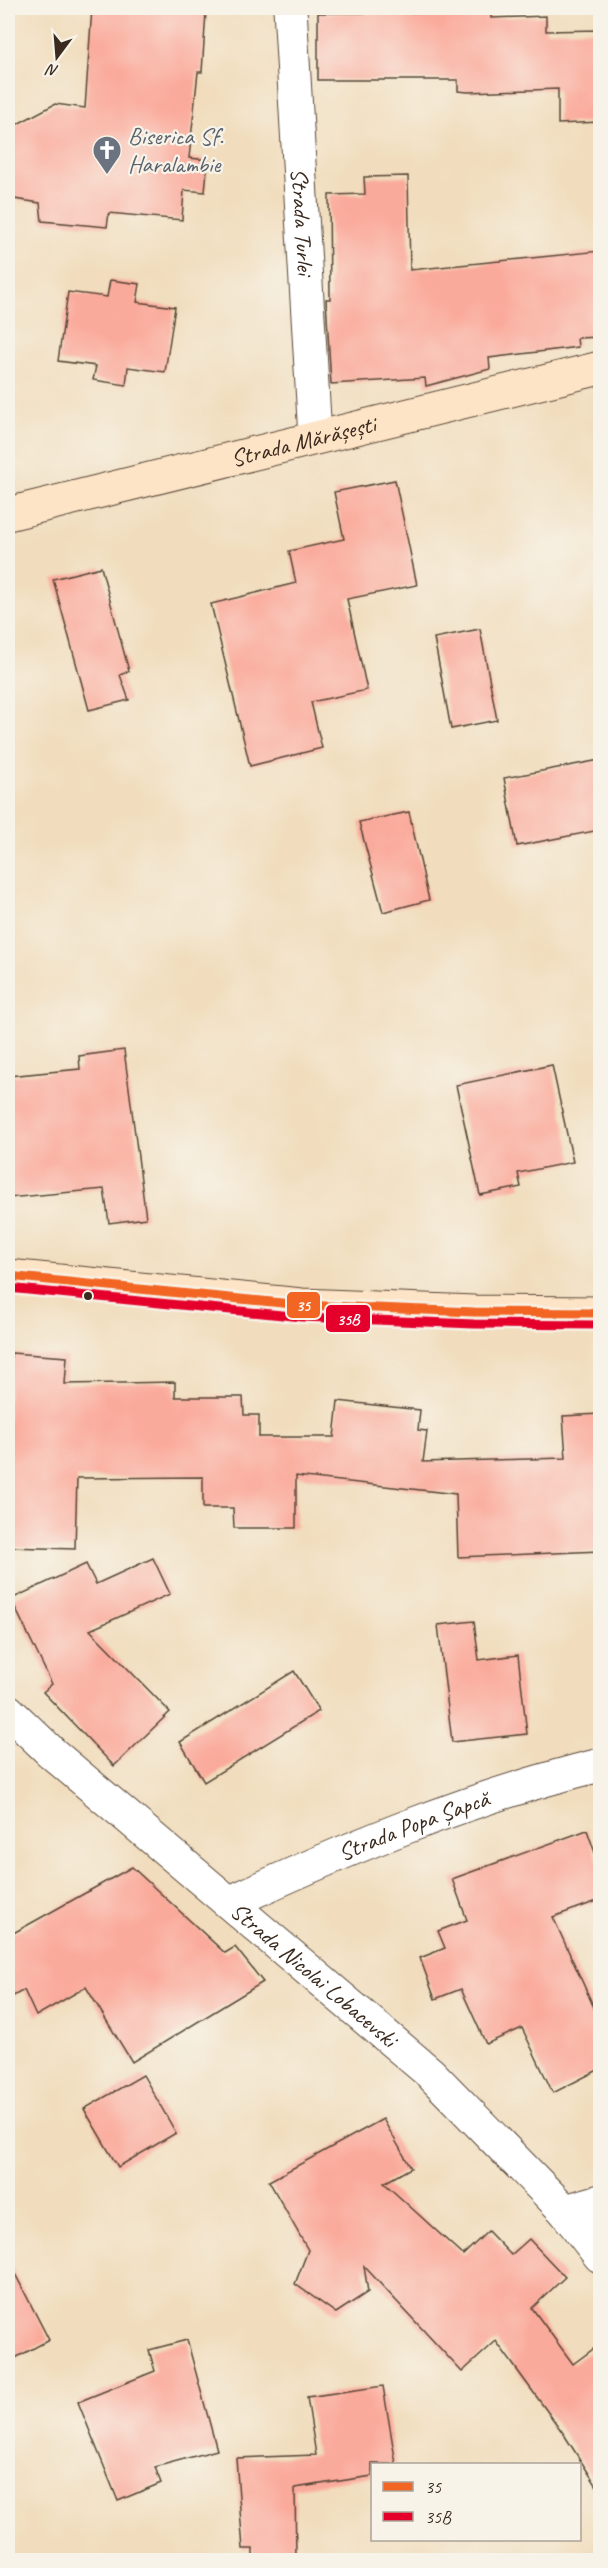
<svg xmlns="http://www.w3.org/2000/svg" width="608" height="2568" viewBox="0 0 608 2568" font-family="Caveat,sans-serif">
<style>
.building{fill:#faaa9b}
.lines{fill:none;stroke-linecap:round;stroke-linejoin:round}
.street-casing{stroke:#564536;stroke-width:35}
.secondary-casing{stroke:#564536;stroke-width:35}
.street{stroke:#fff;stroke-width:33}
.secondary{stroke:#fee4c6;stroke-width:33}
.bus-1-casing{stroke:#f7f3e8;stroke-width:14}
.bus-2-casing{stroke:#f7f3e8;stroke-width:14}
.bus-1{stroke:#f26522;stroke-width:9}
.bus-2{stroke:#e4002b;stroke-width:9}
.bus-dot{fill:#3b2a1e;stroke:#f7f3e8;stroke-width:2}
.labels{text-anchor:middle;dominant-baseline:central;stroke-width:4.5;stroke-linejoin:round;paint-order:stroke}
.worship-label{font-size:24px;fill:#5b616d;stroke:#f7f3e8;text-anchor:start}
.street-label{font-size:24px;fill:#3b2a1e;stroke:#f7f3e8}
.line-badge{stroke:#f7f3e8;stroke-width:2}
.badge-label{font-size:16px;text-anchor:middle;font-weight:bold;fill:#fff}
</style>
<rect width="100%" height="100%" fill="#f7f3e8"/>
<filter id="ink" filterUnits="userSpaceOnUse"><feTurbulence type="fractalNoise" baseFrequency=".0167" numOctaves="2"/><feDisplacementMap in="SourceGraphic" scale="12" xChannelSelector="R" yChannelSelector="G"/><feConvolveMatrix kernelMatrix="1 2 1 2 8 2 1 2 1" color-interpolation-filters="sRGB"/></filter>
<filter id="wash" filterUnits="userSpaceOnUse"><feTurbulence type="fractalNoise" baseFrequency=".008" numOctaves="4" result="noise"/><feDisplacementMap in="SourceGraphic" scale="24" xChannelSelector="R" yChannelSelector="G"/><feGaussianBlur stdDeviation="1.35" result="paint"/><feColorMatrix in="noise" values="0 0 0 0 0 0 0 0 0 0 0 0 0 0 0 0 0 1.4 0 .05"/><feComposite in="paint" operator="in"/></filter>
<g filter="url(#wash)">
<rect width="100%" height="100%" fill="#f1ddbd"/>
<g id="blocks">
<g class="building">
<path d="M92 8H164L163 10 206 12 202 72H198L189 158 208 160 205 192 184 190 182 220 109 213 107 227 42 221 40 203 8 198V129L55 104 85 108Z"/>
<path d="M491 12V18L546 16V31L600 30V122L558 124V89L468 92 458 91V80H318V13Z"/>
<path d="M408 176 410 270 600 251V337L577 338 578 347 489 358 490 369 426 386 425 378 331 384 326 299H330L329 195 365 194 364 177Z"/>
<path d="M110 280 140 284 137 302 175 307 165 372 128 367 126 385 93 380 96 366 58 361 68 292 107 297Z"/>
<path d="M395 480 417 585 347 599 367 690 311 702 322 748 250 766 211 604 296 583 289 551 344 539 334 492Z"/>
<path d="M101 567 129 671 120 675 129 700 89 710 53 579Z"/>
<path d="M480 629 497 720 451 729 434 638Z"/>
<path d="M600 760V830L517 846 504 778Z"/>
<path d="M409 812 429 900 383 912 359 822Z"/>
<path d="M124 1050 146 1218 109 1223 104 1189 8 1198V1076L80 1069 79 1056Z"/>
<path d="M552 1065 573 1162 518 1173 521 1187 480 1195 456 1085Z"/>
<path d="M11 1353 67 1357 65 1384 175 1382V1397H243L244 1415H259V1437H334L338 1401 420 1410 418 1430 427 1431 423 1462 566 1458 563 1416 600 1414V1551L458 1557 456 1494 296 1476V1528H234L233 1508H203V1477L77 1478 75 1549 8 1547V1407Z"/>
<path d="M153 1558 170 1594 90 1630 170 1712 114 1766 43 1692 52 1684 11 1599 86 1564 96 1584Z"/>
<path d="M474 1621 479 1660 518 1655 527 1734 452 1742 438 1625Z"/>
<path d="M294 1671 319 1711 204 1782 180 1742Z"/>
<path d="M587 1830 600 1867V1900L553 1917 600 2021V2069L553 2093 522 2028 486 2044 461 1989 435 1999 420 1958 445 1948 438 1931 467 1920 452 1879Z"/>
<path d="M132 1867 225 1953 235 1947 263 1982 132 2062 86 1987 36 2016 24 1990 8 1999V1936Z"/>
<path d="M143 2075 176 2133 118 2167 84 2109Z"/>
<path d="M383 2119 411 2168 384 2183 463 2255 488 2231 511 2255 529 2239 565 2277 532 2308 573 2364 600 2344V2491L563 2433 496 2341 462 2372 364 2266 368 2292 336 2313 295 2284 308 2250 269 2181Z"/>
<path d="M8 2260 49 2340 8 2362Z"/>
<path d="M187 2340 217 2450 155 2467 161 2483 118 2501 78 2402 155 2371 149 2350Z"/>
<path d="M383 2386 396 2464H372V2476L295 2488 296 2560H253V2549H243L236 2458 316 2455 307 2397Z"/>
</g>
</g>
</g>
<g filter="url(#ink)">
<use href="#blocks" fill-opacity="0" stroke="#564536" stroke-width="1.5"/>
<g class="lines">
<g class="street-casing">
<g id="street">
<path id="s1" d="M290 8 315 437"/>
<path id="s2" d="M8 1711 52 1753 430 2073 565 2211 600 2256"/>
<path id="s3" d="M231 1902C350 1847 474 1796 600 1765"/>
<path d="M565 2211 600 2201"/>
</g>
</g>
<g class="secondary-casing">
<g id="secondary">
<path id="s4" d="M8 514 600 368"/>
<path d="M8 1276 302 1305 474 1312 600 1313"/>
</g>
</g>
<use href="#street" class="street"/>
<use href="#secondary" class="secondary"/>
<g class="bus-1-casing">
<path id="bus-1" d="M8 1276 302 1305 474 1312 600 1313"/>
</g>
<g class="bus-2-casing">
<path id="bus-2" d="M8 1288 302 1317 474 1324 600 1325"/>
</g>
<use href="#bus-1" class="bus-1"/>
<use href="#bus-2" class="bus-2"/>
</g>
</g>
<defs>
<g id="church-pin" transform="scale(1.5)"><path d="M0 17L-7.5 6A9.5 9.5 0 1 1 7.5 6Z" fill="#6b7280" stroke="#f7f3e8"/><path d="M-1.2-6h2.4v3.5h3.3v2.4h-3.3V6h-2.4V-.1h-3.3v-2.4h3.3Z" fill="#fff"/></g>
</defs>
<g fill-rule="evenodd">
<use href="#church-pin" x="107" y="150"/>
</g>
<circle class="bus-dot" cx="88" cy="1296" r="5"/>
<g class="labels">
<g class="worship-label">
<text x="128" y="136">Biserica Sf.<tspan x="128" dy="28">Haralambie</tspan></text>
</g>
<g class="street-label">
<text stroke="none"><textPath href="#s1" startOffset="214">Strada Turlei</textPath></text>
<text stroke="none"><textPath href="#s4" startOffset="304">Strada Mărășești</textPath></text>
<text stroke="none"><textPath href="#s3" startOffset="198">Strada Popa Șapcă</textPath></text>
<text stroke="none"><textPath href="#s2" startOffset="404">Strada Nicolai Lobacevski</textPath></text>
</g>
</g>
<g class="line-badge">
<rect x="286" y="1291" width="35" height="28" rx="6" fill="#f26522"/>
<rect x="325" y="1304" width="46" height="29" rx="6" fill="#e4002b"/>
</g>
<g class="badge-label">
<text x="303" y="1311">35</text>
<text x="348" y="1325">35B</text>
</g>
<rect width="608" height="2568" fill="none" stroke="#f7f3e8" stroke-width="30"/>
<rect x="371" y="2463" width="210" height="78" fill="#f7f3e8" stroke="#aca397" stroke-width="1.5"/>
<rect x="383" y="2482" width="30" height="9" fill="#f26522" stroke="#aca397" stroke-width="1.5"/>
<text x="425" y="2493" font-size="18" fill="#3b2a1e">35</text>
<rect x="383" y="2512" width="30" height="9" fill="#e4002b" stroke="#aca397" stroke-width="1.5"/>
<text x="425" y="2523" font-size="18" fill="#3b2a1e">35B</text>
<g transform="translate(57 57) rotate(196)" stroke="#f7f3e8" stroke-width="4.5" paint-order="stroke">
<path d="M0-4.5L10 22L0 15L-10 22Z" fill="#3b2a1e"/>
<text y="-9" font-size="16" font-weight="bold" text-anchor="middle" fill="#3b2a1e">N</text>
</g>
</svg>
